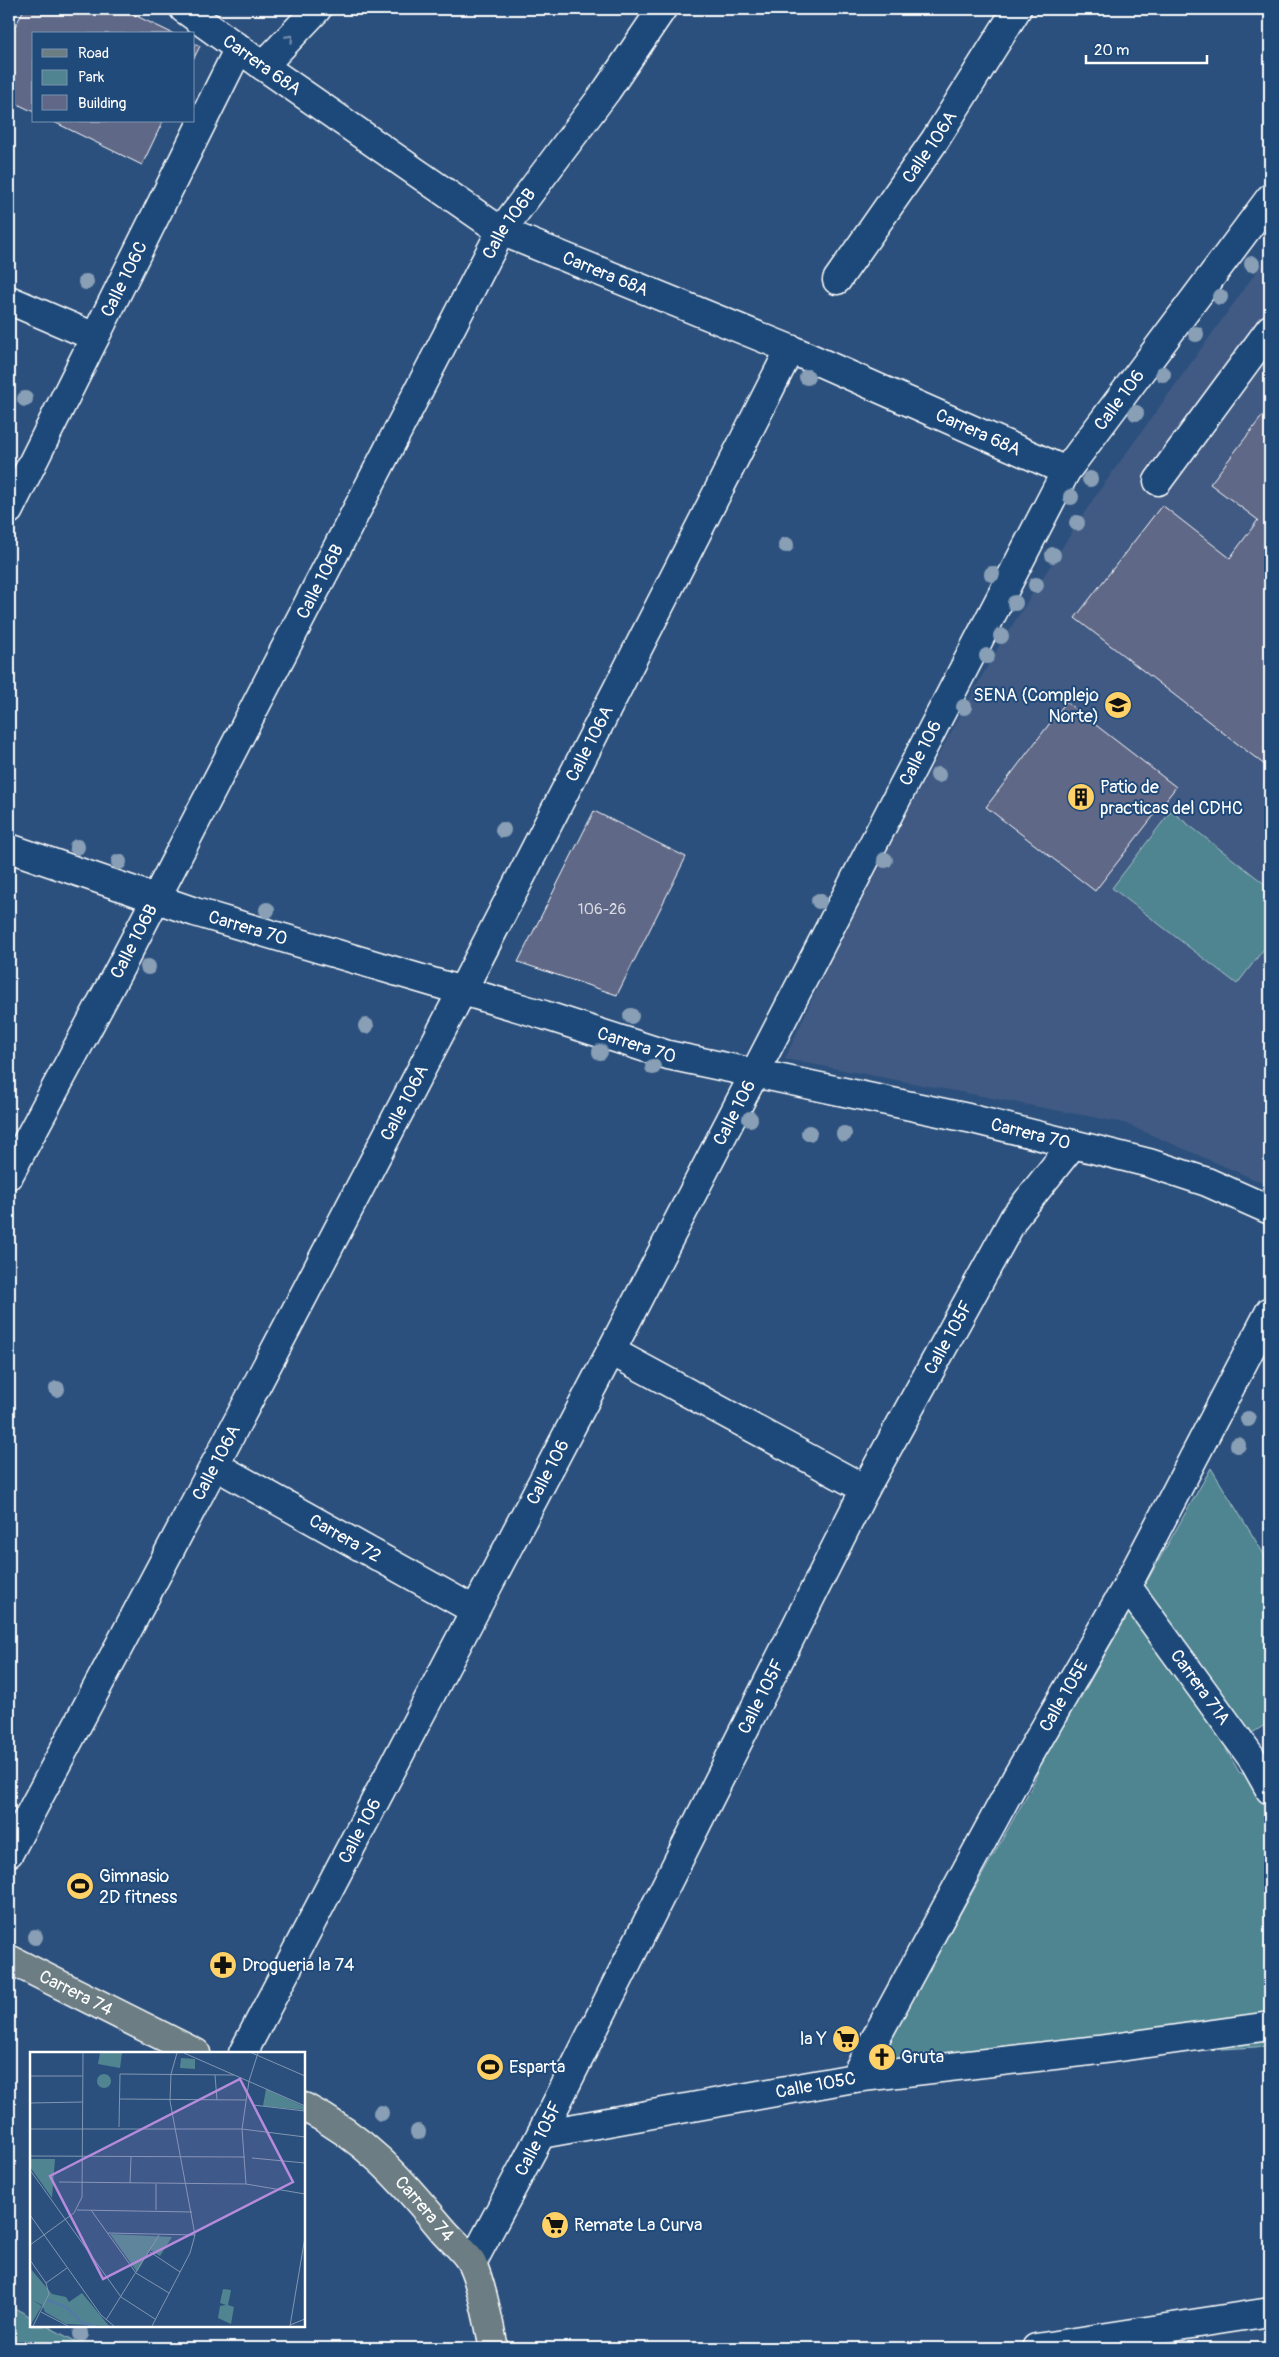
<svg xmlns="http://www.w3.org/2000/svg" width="1279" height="2357" viewBox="0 0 1279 2357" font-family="Pangolin,sans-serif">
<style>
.built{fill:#405a83}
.green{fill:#508491;stroke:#a8c2c8}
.building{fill:#616887;stroke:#fff}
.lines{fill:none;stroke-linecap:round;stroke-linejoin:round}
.minor-casing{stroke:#fff;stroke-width:31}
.major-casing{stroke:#fff;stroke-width:31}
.minor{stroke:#1f4a7a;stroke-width:28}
.major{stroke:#6c7e84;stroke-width:28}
.tree{fill:#889fb6}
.oneway{stroke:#7992af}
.labels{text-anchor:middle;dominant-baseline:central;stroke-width:4;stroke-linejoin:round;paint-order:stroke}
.number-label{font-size:15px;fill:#d8d9e1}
.street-label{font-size:18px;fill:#fff;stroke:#1f4a7a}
.poi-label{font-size:18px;fill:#fff;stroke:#1f4a7a;text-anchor:start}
.inset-river{fill:none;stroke:#517aa6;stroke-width:2.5}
.inset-road{fill:none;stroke:#8096b1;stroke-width:1}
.view{fill:#b68bdc;fill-opacity:0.15;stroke:#b68bdc;stroke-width:2.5}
.inset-edge{fill:none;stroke:#fff;stroke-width:2.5}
</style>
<rect width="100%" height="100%" fill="#2c507d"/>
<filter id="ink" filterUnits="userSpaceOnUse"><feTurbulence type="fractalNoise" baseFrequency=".02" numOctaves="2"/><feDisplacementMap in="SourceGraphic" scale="10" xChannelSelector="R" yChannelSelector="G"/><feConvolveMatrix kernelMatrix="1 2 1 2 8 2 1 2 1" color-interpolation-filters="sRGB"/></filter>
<g filter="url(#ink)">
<path class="built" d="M1270 253V1186L1124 1123 785 1059 854 907 999 646 1094 498Z"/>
<g class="green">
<path d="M1171 811 1270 888V941L1237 984 1112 888Z"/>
<path d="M1211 1468 1270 1564V1722L1226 1749 1239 1772 1270 1787V2046L912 2069 917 2057 877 2062 1031 1788 1070 1695 1080 1699Z"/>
<path d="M9 2305 31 2317V2326H47L88 2348H9Z"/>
</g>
<g class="building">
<path d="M24 9H122L174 34H34V112L11 101 9 105V22L16 25Z"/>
<path d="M194 43 200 46 194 58Z"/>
<path d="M52 121H163L142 165Z"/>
<path d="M1270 406V769L1075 618 1162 505 1230 558 1258 520 1210 484Z"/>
<path d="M1066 702 1176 787 1095 891 986 807Z"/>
<path d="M594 811 686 857 617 995 518 962Z"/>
</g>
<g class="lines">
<g class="minor-casing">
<g id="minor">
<path id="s1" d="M184 9 263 66 501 231 790 349 1066 471"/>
<path d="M263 66 317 9"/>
<path id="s2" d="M837 280 935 140 1017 9"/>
<path d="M9 300 95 337"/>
<path d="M1158 481 1270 329"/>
<path id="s3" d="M9 510 239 48"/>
<path id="s4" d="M9 848 195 912 544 1015 668 1055 968 1118 1149 1163 1207 1182 1270 1210"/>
<path id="s5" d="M9 1175 121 966 501 231 607 90 662 9"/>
<path d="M611 1351 865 1489"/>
<path id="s6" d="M216 1466 474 1610"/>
<path id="s7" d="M1127 1586 1252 1758 1270 1790"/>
<path id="s8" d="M9 1853C275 1355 535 854 790 349"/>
<path id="s9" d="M243 2053 611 1351 1066 471 1270 198"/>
<path id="s10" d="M854 2078 1019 1773 1127 1586 1270 1311"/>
<path id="s11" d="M541 2134 854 2078 1098 2050 1270 2026"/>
<path id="s12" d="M472 2263 541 2134 865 1489 1014 1218 1073 1144"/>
<path d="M1036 2348 1270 2312"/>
</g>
</g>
<g class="major-casing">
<g id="major">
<path id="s13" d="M9 1959 196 2053"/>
<path id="s14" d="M304 2107C366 2139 399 2177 442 2229 451 2240 466 2251 472 2264 482 2285 489 2325 494 2348"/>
</g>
</g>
<use href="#minor" class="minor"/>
<use href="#major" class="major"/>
</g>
<g class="tree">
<circle cx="1252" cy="264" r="8"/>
<circle cx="86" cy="282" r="8"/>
<circle cx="1220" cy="297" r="8"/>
<circle cx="1196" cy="334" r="8"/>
<circle cx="1163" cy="374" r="8"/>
<circle cx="807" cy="377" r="8"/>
<circle cx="25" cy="399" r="8"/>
<circle cx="1136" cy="413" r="8"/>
<circle cx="1090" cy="479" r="8"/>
<circle cx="1071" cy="497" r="8"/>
<circle cx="1077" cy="523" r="8"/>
<circle cx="786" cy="545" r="8"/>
<circle cx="1053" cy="555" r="8"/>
<circle cx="992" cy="574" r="8"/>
<circle cx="1036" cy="585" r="8"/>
<circle cx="1015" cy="603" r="8"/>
<circle cx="1001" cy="636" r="8"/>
<circle cx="987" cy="656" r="8"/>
<circle cx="964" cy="707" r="8"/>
<circle cx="938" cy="775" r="8"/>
<circle cx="503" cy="830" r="8"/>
<circle cx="77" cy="847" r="8"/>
<circle cx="885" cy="860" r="8"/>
<circle cx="119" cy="862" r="8"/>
<circle cx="819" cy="901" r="8"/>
<circle cx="267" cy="910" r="8"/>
<circle cx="148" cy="967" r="8"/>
<circle cx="631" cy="1016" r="8"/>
<circle cx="366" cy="1026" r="8"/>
<circle cx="600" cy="1052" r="8"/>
<circle cx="653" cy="1067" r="8"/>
<circle cx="750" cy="1119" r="8"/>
<circle cx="809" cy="1133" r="8"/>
<circle cx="844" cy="1134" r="8"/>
<circle cx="57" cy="1389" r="8"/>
<circle cx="1248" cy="1419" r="8"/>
<circle cx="1238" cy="1445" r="8"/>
<circle cx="35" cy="1937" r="8"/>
<circle cx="381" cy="2113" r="8"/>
<circle cx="418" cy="2132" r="8"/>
<circle cx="81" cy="2334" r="8"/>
</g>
<defs><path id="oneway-chevron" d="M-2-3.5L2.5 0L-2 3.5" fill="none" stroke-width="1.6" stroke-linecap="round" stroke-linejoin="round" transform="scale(1.25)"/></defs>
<use class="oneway" href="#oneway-chevron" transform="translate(290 38) rotate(-47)"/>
</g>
<defs>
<g id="university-disc" transform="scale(1.4375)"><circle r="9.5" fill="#ffd166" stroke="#1f4a7a"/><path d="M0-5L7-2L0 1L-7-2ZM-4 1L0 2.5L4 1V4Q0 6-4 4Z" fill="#111"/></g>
<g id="building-disc" transform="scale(1.4375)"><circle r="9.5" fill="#ffd166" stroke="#1f4a7a"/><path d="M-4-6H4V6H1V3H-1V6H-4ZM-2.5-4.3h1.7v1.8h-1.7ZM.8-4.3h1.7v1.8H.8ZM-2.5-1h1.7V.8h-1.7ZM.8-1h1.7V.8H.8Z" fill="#111"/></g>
<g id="stadium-disc" transform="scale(1.4375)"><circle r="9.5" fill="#ffd166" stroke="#1f4a7a"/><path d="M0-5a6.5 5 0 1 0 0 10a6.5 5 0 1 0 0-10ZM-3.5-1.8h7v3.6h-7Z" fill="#111"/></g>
<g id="pharmacy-disc" transform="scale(1.4375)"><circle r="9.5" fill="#ffd166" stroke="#1f4a7a"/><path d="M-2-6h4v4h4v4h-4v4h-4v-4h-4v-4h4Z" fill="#111"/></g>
<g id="supermarket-disc" transform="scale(1.4375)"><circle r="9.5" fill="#ffd166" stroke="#1f4a7a"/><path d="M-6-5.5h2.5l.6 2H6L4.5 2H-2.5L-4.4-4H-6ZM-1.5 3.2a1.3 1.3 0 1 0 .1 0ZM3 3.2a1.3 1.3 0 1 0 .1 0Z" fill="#111"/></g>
<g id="church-disc" transform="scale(1.4375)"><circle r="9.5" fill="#ffd166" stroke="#1f4a7a"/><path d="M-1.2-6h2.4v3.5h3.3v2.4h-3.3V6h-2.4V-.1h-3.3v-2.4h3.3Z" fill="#111"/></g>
</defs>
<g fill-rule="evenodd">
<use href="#university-disc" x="1118" y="705"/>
<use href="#building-disc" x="1081" y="797"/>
<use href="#stadium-disc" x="80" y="1886"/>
<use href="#pharmacy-disc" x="223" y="1965"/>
<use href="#supermarket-disc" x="846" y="2039"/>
<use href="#church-disc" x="882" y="2057"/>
<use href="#stadium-disc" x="490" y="2067"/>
<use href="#supermarket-disc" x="555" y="2225"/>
</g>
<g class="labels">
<g class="number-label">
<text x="602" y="909">106-26</text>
</g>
<g class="street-label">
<text stroke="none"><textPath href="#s1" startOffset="96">Carrera 68A</textPath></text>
<text stroke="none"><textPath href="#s2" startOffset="162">Calle 106A</textPath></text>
<text stroke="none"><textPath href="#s5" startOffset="1075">Calle 106B</textPath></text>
<text stroke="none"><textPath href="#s1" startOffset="500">Carrera 68A</textPath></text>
<text stroke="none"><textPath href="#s3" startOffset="258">Calle 106C</textPath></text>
<text stroke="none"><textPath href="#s9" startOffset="1872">Calle 106</textPath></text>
<text stroke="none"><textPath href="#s1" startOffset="905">Carrera 68A</textPath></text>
<text stroke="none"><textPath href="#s5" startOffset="670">Calle 106B</textPath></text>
<text stroke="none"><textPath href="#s8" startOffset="1252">Calle 106A</textPath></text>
<text stroke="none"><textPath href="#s9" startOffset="1466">Calle 106</textPath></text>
<text stroke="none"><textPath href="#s4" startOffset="252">Carrera 70</textPath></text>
<text stroke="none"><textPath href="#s5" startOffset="265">Calle 106B</textPath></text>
<text stroke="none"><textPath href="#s4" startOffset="658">Carrera 70</textPath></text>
<text stroke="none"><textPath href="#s8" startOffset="848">Calle 106A</textPath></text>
<text stroke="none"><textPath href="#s9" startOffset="1061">Calle 106</textPath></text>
<text stroke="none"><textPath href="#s4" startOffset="1062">Carrera 70</textPath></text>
<text stroke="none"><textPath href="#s12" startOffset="1041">Calle 105F</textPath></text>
<text stroke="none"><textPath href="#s8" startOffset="442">Calle 106A</textPath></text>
<text stroke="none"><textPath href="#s9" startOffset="656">Calle 106</textPath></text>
<text stroke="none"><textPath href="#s6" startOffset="148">Carrera 72</textPath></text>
<text stroke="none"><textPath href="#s7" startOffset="125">Carrera 71A</textPath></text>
<text stroke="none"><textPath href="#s10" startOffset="436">Calle 105E</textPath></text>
<text stroke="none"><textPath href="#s12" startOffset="636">Calle 105F</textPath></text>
<text stroke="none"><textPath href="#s9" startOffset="251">Calle 106</textPath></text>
<text stroke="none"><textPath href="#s13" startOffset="75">Carrera 74</textPath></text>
<text stroke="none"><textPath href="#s11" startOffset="279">Calle 105C</textPath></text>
<text stroke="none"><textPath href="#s12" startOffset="141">Calle 105F</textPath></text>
<text stroke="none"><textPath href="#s14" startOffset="159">Carrera 74</textPath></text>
</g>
<g class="poi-label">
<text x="1099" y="695" text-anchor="end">SENA (Complejo<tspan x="1099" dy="21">Norte)</tspan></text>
<text x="1100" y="787">Patio de<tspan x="1100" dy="21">practicas del CDHC</tspan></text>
<text x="99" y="1876">Gimnasio<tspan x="99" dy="21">2D fitness</tspan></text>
<text x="242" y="1965">Drogueria la 74</text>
<text x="827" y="2039" text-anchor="end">la Y</text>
<text x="901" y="2057">Gruta</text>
<text x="509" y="2067">Esparta</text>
<text x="574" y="2225">Remate La Curva</text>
</g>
</g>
<g transform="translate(30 2052)">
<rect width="275" height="275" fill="#2c507d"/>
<path d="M70 1H92L90 16 68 12ZM151 6 165 7V17L150 16ZM67 29a7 7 0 1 1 14 0a7 7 0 1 1-14 0ZM236 37 275 55V58L233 54ZM0 107H25L22 146 0 115ZM80 182 142 185 130 204 120 198 107 220ZM0 216 22 242 36 245 39 250 52 241 79 274 36 272 15 260 12 253 2 248 12 254 0 274ZM193 237 201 238 198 253 204 255 201 272 188 266 190 254 196 253 190 251Z" fill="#508491"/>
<path class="inset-river" d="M17 248 36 255 53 271 66 274"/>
<path class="inset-road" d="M154 1 275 54M222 1 275 24M185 23 187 48M0 24H52M90 47 216 48M0 51 53 50M223 53 275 59M89 75 90 22 204 23M0 77H212L275 85M0 104 215 105M222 106 275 111M0 118 91 245 125 267M29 130 216 132 275 142M100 131 101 105M216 132 212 77 219 29 228 1M47 158 162 160M61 158 106 221 139 241M126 158V132M0 163 71 263 84 274M78 181 165 183M0 193 44 161 52 145 53 1M120 200 150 220M0 208 16 231 19 242 3 274M16 231 37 216M11 260 38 274M76 268 129 183M260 273 275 267M122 274 160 201 165 183 140 49 141 22 147 1M260 274 275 185"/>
<path class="view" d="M210 27 263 130 73 227 20 124Z"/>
<rect width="275" height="275" class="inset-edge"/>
</g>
<rect width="1279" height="2357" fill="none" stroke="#1f4a7a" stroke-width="30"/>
<rect x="15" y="15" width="1249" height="2327" fill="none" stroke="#fff" stroke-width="2" filter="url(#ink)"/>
<rect x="32" y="32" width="162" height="90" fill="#1f4a7a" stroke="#7992af"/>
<rect x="42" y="49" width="25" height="8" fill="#6c7e84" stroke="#7992af"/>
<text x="78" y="58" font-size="15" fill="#ffffff">Road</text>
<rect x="42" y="70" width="25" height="15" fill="#508491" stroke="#7992af"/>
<text x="78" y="82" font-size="15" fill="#ffffff">Park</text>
<rect x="42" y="95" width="25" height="15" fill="#616887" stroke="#7992af"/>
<text x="78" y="108" font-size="15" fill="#ffffff">Building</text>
<path d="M1086 55v8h121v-8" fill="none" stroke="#ffffff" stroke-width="2.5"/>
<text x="1094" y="55" font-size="15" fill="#ffffff" stroke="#1f4a7a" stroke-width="4" paint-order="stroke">20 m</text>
</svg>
